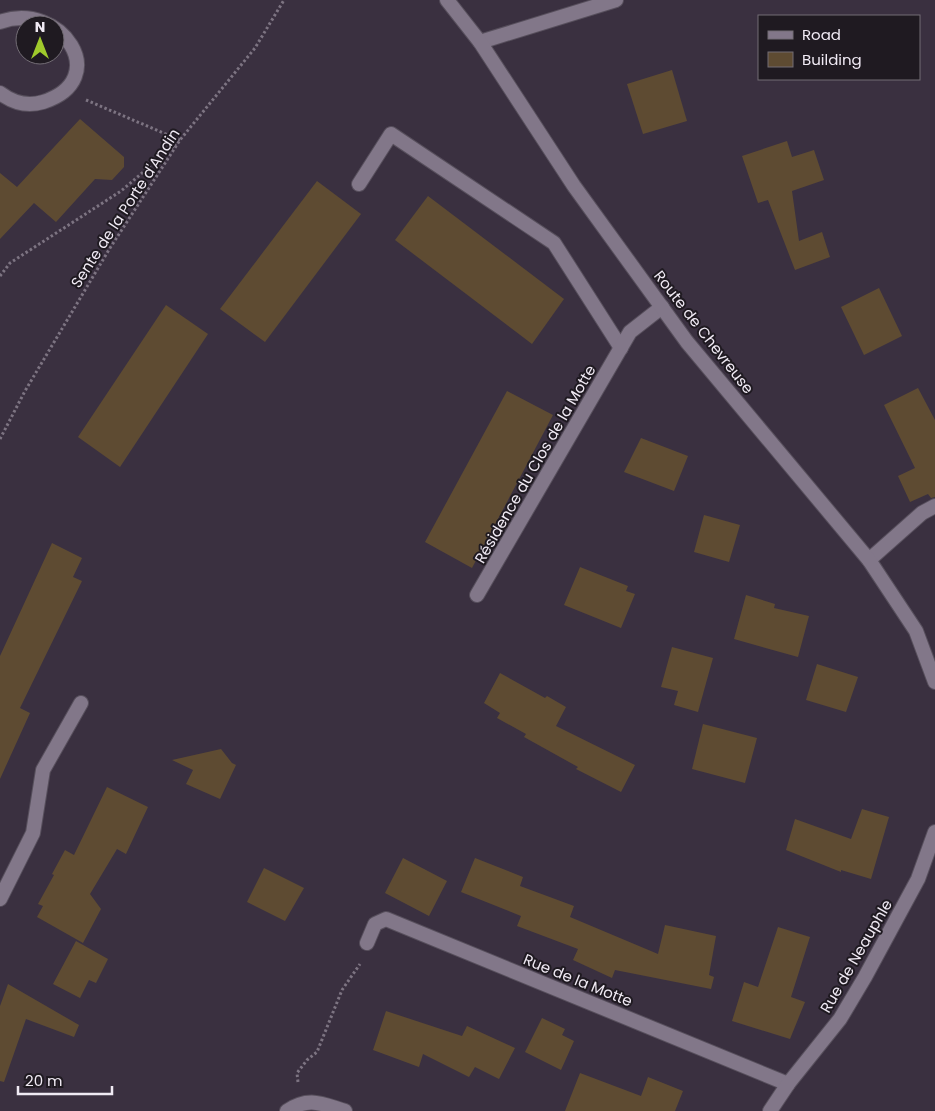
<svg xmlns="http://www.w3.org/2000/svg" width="935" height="1111" viewBox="0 0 935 1111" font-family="Poppins,sans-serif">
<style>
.building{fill:#5e4b32}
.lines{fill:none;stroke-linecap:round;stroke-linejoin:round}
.service-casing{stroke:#574f5c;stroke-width:16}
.minor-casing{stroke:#574f5c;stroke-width:16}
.tertiary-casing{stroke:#574f5c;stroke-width:16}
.path{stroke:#7d7482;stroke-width:3;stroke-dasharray:2.5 2.5;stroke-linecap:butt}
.service{stroke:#827789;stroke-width:14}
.minor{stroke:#827789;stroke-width:14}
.tertiary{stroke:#827789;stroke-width:14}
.labels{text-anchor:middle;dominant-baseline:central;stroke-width:4;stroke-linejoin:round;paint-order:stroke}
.street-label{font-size:15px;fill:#f0eaf4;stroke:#1f1a21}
</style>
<rect width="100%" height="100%" fill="#3a3040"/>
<g class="building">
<path d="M672 70 687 121 643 134 627 84Z"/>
<path d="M80 119 124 157V167L112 180 95 179 56 222 34 203 0 239V173L17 187Z"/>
<path d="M787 141 792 157 814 150 824 180 792 191 799 241 822 232 830 257 795 270 768 200 758 203 742 156Z"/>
<path d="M317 181 361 214 265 342 220 309Z"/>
<path d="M428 196 564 299 532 344 395 240Z"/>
<path d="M879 288 902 336 864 355 841 307Z"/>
<path d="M166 305 208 334 120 467 78 437Z"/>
<path d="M918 388 935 420V497L931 498 928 494 910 502 898 476 915 468 884 405Z"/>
<path d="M507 391 553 415 472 568 425 542Z"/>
<path d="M641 438 688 456 674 491 624 472Z"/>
<path d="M704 515 740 525 729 562 694 552Z"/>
<path d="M52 543 82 558 73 577 82 581 20 708 30 713 0 779V656Z"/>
<path d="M580 567 628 586 626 591 635 594 621 628 564 605Z"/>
<path d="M746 595 775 604 774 608 809 616 798 657 734 639Z"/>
<path d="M672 647 713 658 698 712 674 705 678 691 661 687Z"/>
<path d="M817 664 858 677 846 712 806 700Z"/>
<path d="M500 673 545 698 547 696 566 707 556 726 635 765 621 792 576 769 578 767 524 737 526 734 497 718 500 713 484 703Z"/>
<path d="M703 724 757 738 745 783 692 769Z"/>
<path d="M221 749 232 763 236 765 220 799 186 784 193 770 172 760Z"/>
<path d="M107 787 148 807 126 854 117 849 90 894 101 909 83 943 37 917 43 906 38 904 54 875 52 874 65 850 74 855Z"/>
<path d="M862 809 889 817 871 879 841 870V872L786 850 795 819 851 839Z"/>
<path d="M403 858 447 881 429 916 385 893Z"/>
<path d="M475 858 523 877 520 886 574 906 570 917 658 954 665 925 716 936 709 975 714 977 711 989 615 970 612 978 573 960 578 949 517 926 521 916 461 892Z"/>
<path d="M264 868 304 888 285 921 247 902Z"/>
<path d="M778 927 810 937 791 997 805 1002 790 1039 732 1021 744 982 758 987Z"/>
<path d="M76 941 108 959 96 983 89 980 80 998 53 984Z"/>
<path d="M8 984 79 1025 74 1037 26 1019 4 1082 0 1081V1006Z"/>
<path d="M386 1011 462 1036 467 1026 515 1048 499 1079 475 1067 469 1077 423 1054 419 1067 373 1050Z"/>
<path d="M542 1018 565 1029 562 1035 574 1041 561 1070 525 1052Z"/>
<path d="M580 1073 641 1096 648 1077 683 1091 675 1111H565Z"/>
</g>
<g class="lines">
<g class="service-casing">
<g id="service">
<path d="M359 184 391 134 554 243 621 348"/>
<path d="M477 595 630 332 662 307"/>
</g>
</g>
<g class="minor-casing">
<g id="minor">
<path d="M0 22C61 0 114 79 43 102 27 107 12 102 0 93"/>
<path d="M480 42 616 0"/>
<path d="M869 560 922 513 935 506"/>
<path d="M0 899 33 833 43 770 81 703"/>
<path d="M367 943 375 924 386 919 788 1084"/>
<path d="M287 1111C309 1096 322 1104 345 1111"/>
</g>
</g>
<g class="tertiary-casing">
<g id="tertiary">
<path d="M447 0 480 42 574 186 687 342 869 560 916 631 935 682"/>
<path d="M770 1111 788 1084 840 1019 865 977 918 879 935 832"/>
</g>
</g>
<g class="path">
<path d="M86 100 180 140"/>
<path d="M0 276 10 263 121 191 176 144"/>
<path d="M0 439 25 391 110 248 180 140 255 48 284 0"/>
<path d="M298 1082 297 1073 307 1060 317 1052 342 990 360 964"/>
</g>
<use href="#service" class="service"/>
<use href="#minor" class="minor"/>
<use href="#tertiary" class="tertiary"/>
</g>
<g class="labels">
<g class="street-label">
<text transform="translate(125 208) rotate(-57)">Sente de la Porte d'Andin</text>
<text transform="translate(704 332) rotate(52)">Route de Chevreuse</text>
<text transform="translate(535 464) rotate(-60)">Résidence du Clos de la Motte</text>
<text transform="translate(856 956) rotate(-60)">Rue de Neauphle</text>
<text transform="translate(578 980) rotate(22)">Rue de la Motte</text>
</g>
</g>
<rect x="758" y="15" width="162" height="65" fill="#1f1a21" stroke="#736d75"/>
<rect x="768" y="31" width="25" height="8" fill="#827789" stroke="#736d75"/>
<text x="802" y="40" font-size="15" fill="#f0eaf4">Road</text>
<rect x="768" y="52" width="25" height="15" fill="#5e4b32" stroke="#736d75"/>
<text x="802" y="65" font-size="15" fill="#f0eaf4">Building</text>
<g transform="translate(40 40)"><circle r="24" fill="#1f1a21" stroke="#736d75"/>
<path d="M0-4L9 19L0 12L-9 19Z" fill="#a0ca2c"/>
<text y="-8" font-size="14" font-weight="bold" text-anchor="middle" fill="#f0eaf4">N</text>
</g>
<path d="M18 1086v8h94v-8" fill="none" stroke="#f0eaf4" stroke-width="2.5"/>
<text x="25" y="1086" font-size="15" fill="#f0eaf4" stroke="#1f1a21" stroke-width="4" paint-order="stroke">20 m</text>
</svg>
